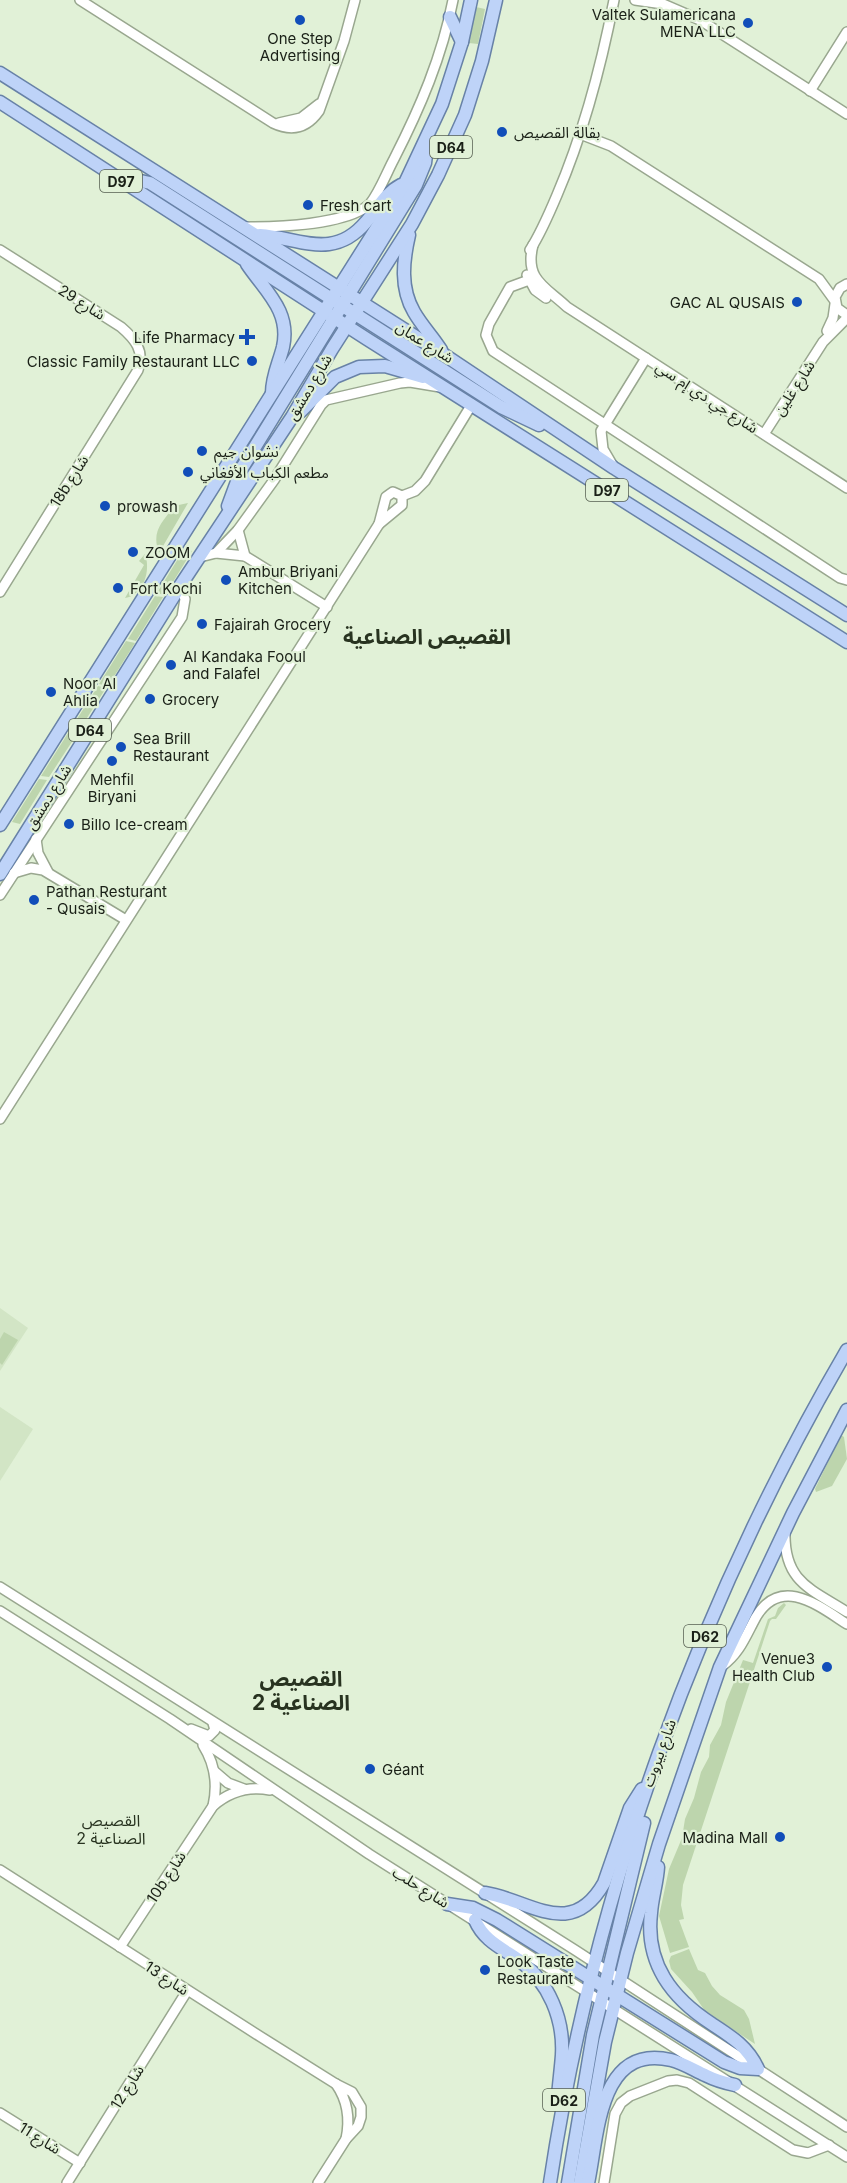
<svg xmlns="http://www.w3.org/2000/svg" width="847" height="2183" viewBox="0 0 847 2183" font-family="Inter,'Noto Sans Arabic',sans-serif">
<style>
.built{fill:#d2e5c5}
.green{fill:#bdd5ad}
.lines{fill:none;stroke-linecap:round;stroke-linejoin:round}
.minor-casing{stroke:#99a78f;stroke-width:12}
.major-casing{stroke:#6882a7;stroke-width:15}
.minor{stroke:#fff;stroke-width:9}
.major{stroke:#bed3f8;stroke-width:12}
.poi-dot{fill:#114eb9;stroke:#e1f1d7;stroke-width:2}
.labels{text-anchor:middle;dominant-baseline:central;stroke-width:4.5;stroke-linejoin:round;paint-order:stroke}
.shield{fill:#e1f1d7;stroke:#565f51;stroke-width:1.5}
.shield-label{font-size:14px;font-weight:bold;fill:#1a2017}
.poi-label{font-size:15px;fill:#1a2017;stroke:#e1f1d7;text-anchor:start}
.street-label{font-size:15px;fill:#1a2017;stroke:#e1f1d7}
.neighbourhood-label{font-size:16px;fill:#283320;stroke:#e1f1d7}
.district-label{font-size:21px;font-weight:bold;fill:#283320;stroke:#e1f1d7}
</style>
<rect width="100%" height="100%" fill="#e1f1d7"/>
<g class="built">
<path d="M0 1308 28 1328 0 1371Z"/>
<path d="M0 1407 33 1429 0 1481Z"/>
</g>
<g class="green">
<path d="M476 7 485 9 478 44 469 43Z"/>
<path d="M188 503 159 553C151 531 162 523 174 506Z"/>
<path d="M184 549 192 551 165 595 157 593Z"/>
<path d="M145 554C151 570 144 595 125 598L144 565 139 561Z"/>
<path d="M155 596 163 597 136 641 128 639Z"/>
<path d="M126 641 135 643 108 686 99 684Z"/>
<path d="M98 686 106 688 78 732 70 730Z"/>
<path d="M68 733 77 734 49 777 41 776Z"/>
<path d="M39 779 47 780 20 824 12 822Z"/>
<path d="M4 1332 18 1340 2 1365 0 1363V1339Z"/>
<path d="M841 1435 844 1437 847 1459 832 1486 816 1492 815 1489Z"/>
<path d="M784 1603 786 1605 776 1619H772L770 1621 683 1885 681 1905 684 1919 679 1920 689 1947 670 1953 659 1916 669 1869 682 1838 685 1819 694 1798 701 1772 709 1757 710 1745 721 1725 726 1702 743 1660 753 1663 768 1619 775 1616 778 1608Z"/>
<path d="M689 1949 698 1970 705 1973 712 1986 720 1995 744 2010 749 2019 755 2044 705 2011 692 1992 671 1969 669 1961 671 1956Z"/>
</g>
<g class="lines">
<g class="minor-casing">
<g id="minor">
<path d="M80 0 273 123C292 132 307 128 319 111L344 41 355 0"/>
<path d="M635 0 663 4 700 20 847 114"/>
<path d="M810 91 847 32"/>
<path d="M279 123 301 118 319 104"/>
<path d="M580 134 611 146 819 279 835 301"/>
<path d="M244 227C276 227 346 225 370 204 380 191 386 174 394 159 420 108 442 57 453 0"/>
<path d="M533 245C524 280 546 287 567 307L847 488"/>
<path d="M0 250 121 327C135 339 145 351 138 370L0 592"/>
<path d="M530 250C541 233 549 214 557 195 584 132 601 67 614 0"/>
<path d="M527 275 535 290 546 298"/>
<path d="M529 280 510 287 489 324 486 335 493 351 840 578 847 580"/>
<path d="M847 284 840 288 835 297 837 308 847 315"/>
<path d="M827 331 833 318 835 304"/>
<path d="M764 434 823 342 847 318"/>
<path d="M613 466 603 449 601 431 646 358"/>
<path d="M393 492 402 496V505L379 524 386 497Z"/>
<path d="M402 496 415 491 425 481 472 404"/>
<path d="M238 530 245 556"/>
<path d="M216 553 245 556 327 607"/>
<path d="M200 557 216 553 238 530 274 480 321 405 326 400 400 383 410 382 440 387"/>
<path d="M36 839 38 853 48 872"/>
<path d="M14 873 31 868 43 870 126 920"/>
<path d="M0 895 182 617 185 599 180 586"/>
<path d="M0 1119 379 524"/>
<path d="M785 1533C784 1582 811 1589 847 1612"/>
<path d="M0 1587 575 1950 847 2127"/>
<path d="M0 1611 170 1719 369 1854 847 2157"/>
<path d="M722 1666C740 1653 746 1635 756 1617 781 1575 819 1606 847 1624"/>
<path d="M191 1729 209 1736 215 1730 213 1723"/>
<path d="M203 1745C215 1764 218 1784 213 1806"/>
<path d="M214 1771 228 1783 244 1789"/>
<path d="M0 1870 261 2037 336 2084 352 2092 361 2107V2117L358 2126 346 2139 318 2183"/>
<path d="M120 1947 213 1806C229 1792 248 1786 270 1790"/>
<path d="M336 2084C348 2101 350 2120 346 2139"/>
<path d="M0 2113 80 2163"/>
<path d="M67 2183 187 1991"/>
<path d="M604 2183 615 2114 621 2103 630 2096 668 2081 677 2080 689 2083 793 2150 808 2153 829 2145"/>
</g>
</g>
<g class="major-casing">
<g id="major">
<path d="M450 17 462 42"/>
<path d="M0 73 443 354 614 468 847 615"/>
<path d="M0 102 367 339 847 642"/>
<path d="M120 180H136L150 183 501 407 539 425"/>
<path d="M260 235C300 238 333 261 366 222 378 209 384 194 401 185"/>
<path d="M409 235C403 261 400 288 414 312 422 326 433 337 441 350"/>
<path d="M247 264C265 291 291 311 283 347 279 363 272 376 272 393"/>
<path d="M300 412 335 377 359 367 385 366 423 377"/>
<path d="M228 506 242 468 416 185 425 163 427 146"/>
<path d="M0 825 405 183 442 104 462 42 471 0"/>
<path d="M0 874 180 586 292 417 332 349 412 224 438 175 465 115 482 61 496 0"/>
<path d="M485 1893C530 1900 571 1941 604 1883L630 1808 642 1789"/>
<path d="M447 1904 473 1908 497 1920 724 2062 740 2068 758 2069C748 2047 732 2037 712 2024 672 1998 645 1964 651 1913 652 1898 657 1883 658 1867"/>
<path d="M475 1920C484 1941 502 1948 519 1960 549 1982 564 2019 562 2055 561 2069 559 2083 558 2097"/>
<path d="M550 2183C594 1891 698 1605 847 1350"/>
<path d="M568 2183 593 2035 644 1823"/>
<path d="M580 2183 605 2042 627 1953 659 1844 720 1667 793 1513 847 1410"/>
<path d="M588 2183C598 2137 598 2043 671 2060 683 2063 694 2070 705 2075 715 2080 725 2083 735 2085"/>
</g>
</g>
<use href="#minor" class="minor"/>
<use href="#major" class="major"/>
</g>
<g class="poi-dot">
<circle cx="300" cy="20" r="6"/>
<circle cx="748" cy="23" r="6"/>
<circle cx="502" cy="132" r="6"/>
<circle cx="308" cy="205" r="6"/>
<circle cx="797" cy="302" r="6"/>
<path d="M244 328h6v6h6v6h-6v6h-6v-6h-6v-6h6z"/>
<circle cx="252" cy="361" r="6"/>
<circle cx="202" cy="451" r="6"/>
<circle cx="188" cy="472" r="6"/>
<circle cx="105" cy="506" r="6"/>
<circle cx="133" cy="552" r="6"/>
<circle cx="226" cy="580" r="6"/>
<circle cx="118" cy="588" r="6"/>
<circle cx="202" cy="624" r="6"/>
<circle cx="171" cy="665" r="6"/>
<circle cx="51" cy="692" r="6"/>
<circle cx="150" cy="699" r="6"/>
<circle cx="121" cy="747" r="6"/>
<circle cx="112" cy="761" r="6"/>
<circle cx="69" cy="824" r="6"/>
<circle cx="34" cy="900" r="6"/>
<circle cx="827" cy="1667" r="6"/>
<circle cx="370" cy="1769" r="6"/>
<circle cx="780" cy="1837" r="6"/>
<circle cx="485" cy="1970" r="6"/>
</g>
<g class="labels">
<g class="shield">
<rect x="430" y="136" width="42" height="22" rx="4.5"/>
<rect x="100" y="170" width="42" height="22" rx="4.5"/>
<rect x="586" y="479" width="42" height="22" rx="4.5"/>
<rect x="69" y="719" width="42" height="22" rx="4.5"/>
<rect x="684" y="1625" width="42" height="22" rx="4.5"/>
<rect x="543" y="2089" width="42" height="22" rx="4.5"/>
</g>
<g class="shield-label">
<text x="451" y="147">D64</text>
<text x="121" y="181">D97</text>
<text x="607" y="490">D97</text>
<text x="90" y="730">D64</text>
<text x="705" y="1636">D62</text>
<text x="564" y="2100">D62</text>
</g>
<g class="poi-label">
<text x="736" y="14" text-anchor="end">Valtek Sulamericana<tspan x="736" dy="17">MENA LLC</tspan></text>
<text x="300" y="38" text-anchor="middle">One Step<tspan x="300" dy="17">Advertising</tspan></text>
<text x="514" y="132">بقالة القصيص</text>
<text x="320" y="205">Fresh cart</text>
<text x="785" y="302" text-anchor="end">GAC AL QUSAIS</text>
<text x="235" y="337" text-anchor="end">Life Pharmacy</text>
<text x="240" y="361" text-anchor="end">Classic Family Restaurant LLC</text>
<text x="214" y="451">نشوان جيم</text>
<text x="200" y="472">مطعم الكباب الأفغاني</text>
<text x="117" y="506">prowash</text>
<text x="145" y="552">ZOOM</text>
<text x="238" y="571">Ambur Briyani<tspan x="238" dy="17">Kitchen</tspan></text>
<text x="130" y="588">Fort Kochi</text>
<text x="214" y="624">Fajairah Grocery</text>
<text x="183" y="656">Al Kandaka Fooul<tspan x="183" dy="17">and Falafel</tspan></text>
<text x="63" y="683">Noor Al<tspan x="63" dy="17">Ahlia</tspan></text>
<text x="162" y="699">Grocery</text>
<text x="133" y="738">Sea Brill<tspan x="133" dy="17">Restaurant</tspan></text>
<text x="112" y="779" text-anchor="middle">Mehfil<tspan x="112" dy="17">Biryani</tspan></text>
<text x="81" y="824">Billo Ice-cream</text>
<text x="46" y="891">Pathan Resturant<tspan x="46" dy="17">- Qusais</tspan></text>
<text x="815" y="1658" text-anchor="end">Venue3<tspan x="815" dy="17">Health Club</tspan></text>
<text x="382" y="1769">Géant</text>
<text x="768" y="1837" text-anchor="end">Madina Mall</text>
<text x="497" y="1961">Look Taste<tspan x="497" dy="17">Restaurant</tspan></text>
</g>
<g class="street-label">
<text transform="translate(82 302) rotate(32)">شارع 29</text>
<text transform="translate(425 342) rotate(32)">شارع عمان</text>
<text transform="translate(309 387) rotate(-59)">شارع دمشق</text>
<text transform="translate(794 388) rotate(-57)">شارع غلين</text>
<text transform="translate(707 397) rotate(33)">شارع جي دي إم سي</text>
<text transform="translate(69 481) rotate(-58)">18b شارع</text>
<text transform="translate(48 797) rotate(-58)">شارع دمشق</text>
<text transform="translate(659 1753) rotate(-70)">شارع بيروت</text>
<text transform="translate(166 1877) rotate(-57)">10b شارع</text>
<text transform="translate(421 1887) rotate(32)">شارع حلب</text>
<text transform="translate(167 1978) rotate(33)">شارع 13</text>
<text transform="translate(127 2087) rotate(-58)">شارع 12</text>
<text transform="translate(40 2138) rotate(32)">شارع 11</text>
</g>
<g class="neighbourhood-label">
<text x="111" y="1820">القصيص<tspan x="111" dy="18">الصناعية 2</tspan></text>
</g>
<g class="district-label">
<text x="427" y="636">القصيص الصناعية</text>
<text x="301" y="1678">القصيص<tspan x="301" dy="24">الصناعية 2</tspan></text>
</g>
</g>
</svg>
